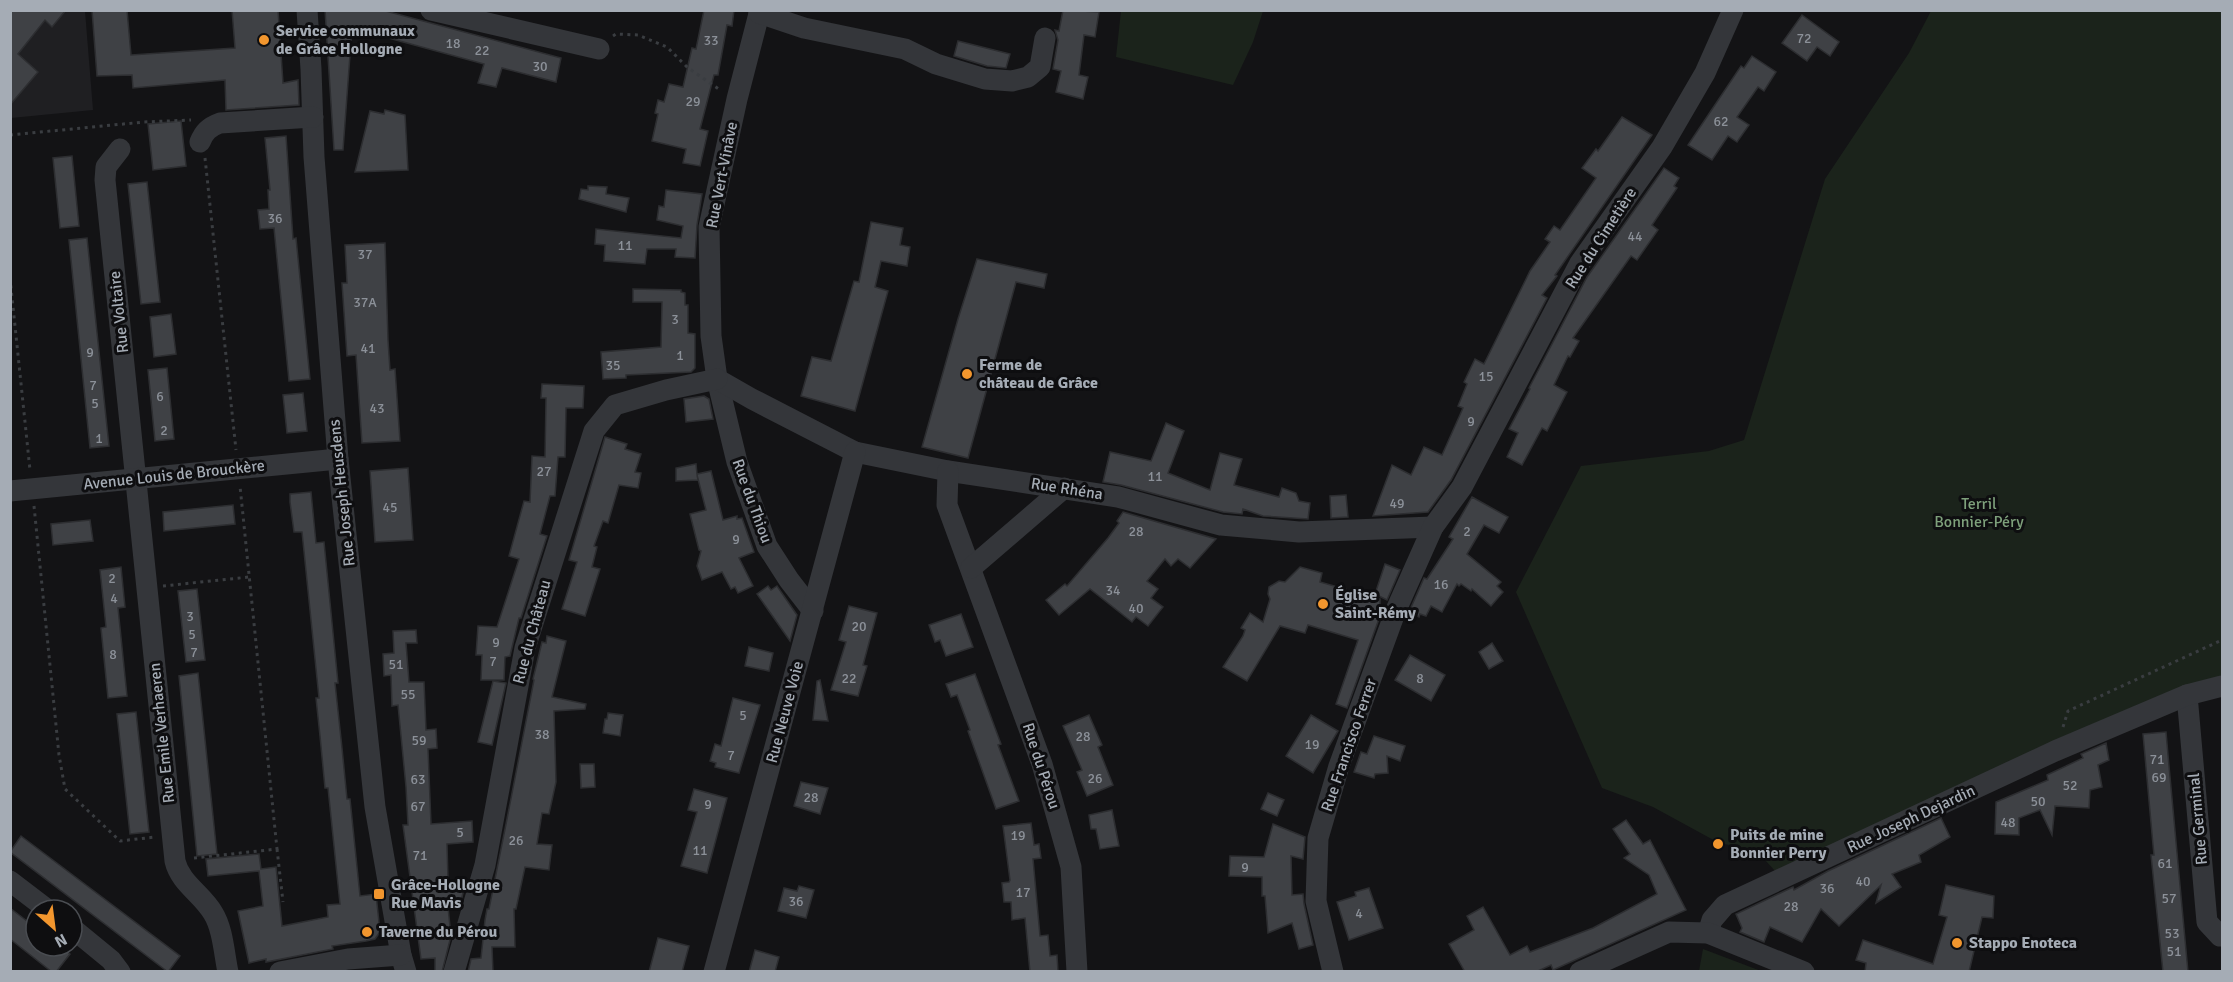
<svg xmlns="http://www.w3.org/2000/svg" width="2233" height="982" viewBox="0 0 2233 982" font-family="Signika,sans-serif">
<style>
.built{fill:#1f1f22}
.green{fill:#1b231b}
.building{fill:#3f4145;stroke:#2d2e31;stroke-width:1.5}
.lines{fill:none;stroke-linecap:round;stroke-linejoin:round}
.path{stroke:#3a3d41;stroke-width:3;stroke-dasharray:3 4.5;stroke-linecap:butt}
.minor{stroke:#34363a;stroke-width:21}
.poi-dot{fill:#f2962e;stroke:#0e0e10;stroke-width:2}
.labels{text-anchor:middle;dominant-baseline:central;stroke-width:6;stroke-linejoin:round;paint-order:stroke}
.number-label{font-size:14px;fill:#8c9199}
.poi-label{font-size:16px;font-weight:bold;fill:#a5acb5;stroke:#0e0e10;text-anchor:start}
.street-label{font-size:16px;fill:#a5acb5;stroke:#0e0e10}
.park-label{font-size:16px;fill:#7ea07b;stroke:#0e0e10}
</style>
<rect width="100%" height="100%" fill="#131315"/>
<path class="built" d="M11 11H85L93 110 11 118Z"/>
<g class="green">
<path d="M1121 11V10L1263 11 1253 42 1233 85 1116 57Z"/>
<path d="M1931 11H2222V681L1775 871 1756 850 1719 843 1653 807 1602 788 1516 592 1581 466 1709 451 1744 440 1825 179 1909 53Z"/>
<path d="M1703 949 1761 971H1699Z"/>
</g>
<g class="building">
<path d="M10 10H66L52 27 45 20 18 54 38 72 10 105Z"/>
<path d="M92 10H127L131 55 235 48 232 10H278L283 83 298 80 299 105 226 110 225 80 133 88 132 75 97 76Z"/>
<path d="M325 10H382L561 58 556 82 502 68 496 87 478 83 484 64 352 28 343 150H334Z"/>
<path d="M704 10H734L732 26 727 25 718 75H714L700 129 708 131 700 166 683 163 686 149 652 141 658 114 655 113 658 100 664 102 669 84 683 87 692 48 696 49Z"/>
<path d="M1063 10 1099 12 1095 37 1084 35 1079 75 1088 77 1083 99 1056 92 1061 71 1053 69 1058 40 1055 30 1059 31Z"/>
<path d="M1802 15 1839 42 1830 56 1817 47 1807 61 1782 43Z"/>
<path d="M958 41 1010 54 1006 68 987 66 954 56Z"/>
<path d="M1752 56 1776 72 1764 91 1758 87 1737 117 1749 125 1737 142 1728 136 1712 160 1688 145 1741 66 1744 68Z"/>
<path d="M385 110 405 115 408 170 355 172 370 111 384 114Z"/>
<path d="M1622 117 1652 135 1555 275 1557 276 1542 295 1547 298 1451 480 1428 512 1373 516 1392 465 1411 475 1424 447 1442 455 1463 408 1458 406 1467 384 1464 382 1475 359 1484 364 1530 271 1550 242 1545 239 1554 226 1560 230 1596 178 1582 168 1596 149 1598 151Z"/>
<path d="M181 121 186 166 153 170 148 124Z"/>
<path d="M286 136 293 239 296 238 310 379 289 381 274 228 260 229 258 210 269 209 268 190H270L265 138Z"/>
<path d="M72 156 79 226 60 228 53 158Z"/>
<path d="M1664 168 1679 178 1674 186 1677 188 1652 225 1658 230 1637 260 1631 256 1573 338 1579 341 1570 357 1568 356 1554 385 1567 392 1547 431 1542 428 1522 465 1507 457 1518 433 1509 429 1530 389 1529 388 1587 277Z"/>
<path d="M147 182 160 302 141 304 128 184Z"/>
<path d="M588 186 607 187 606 194 629 198 626 212 579 199 581 189 588 190Z"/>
<path d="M666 190 702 194 697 225 695 258 675 257 676 249H647L645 264 604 261 605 245 595 244 596 229 681 238 683 226 657 220 659 206 664 207Z"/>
<path d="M871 222 903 228 900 245 910 247 907 266 881 261 875 287 888 291 855 411 801 396 812 357 831 361 854 281 859 282Z"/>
<path d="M87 238 109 446 90 448 69 240Z"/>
<path d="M385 243 388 340 390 370 395 369 400 441 362 443 356 355 347 356 342 283H347L345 245Z"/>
<path d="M977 259 1047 274 1044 288 1016 282 968 458 922 447 958 319Z"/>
<path d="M633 289 681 290V292L685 293V305H688V333L695 334V368L691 372 626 375V378L603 379 601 352 661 347 662 302H633Z"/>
<path d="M171 314 176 354 154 357 150 317Z"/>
<path d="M167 368 174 439 155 441 148 370Z"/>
<path d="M542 384 584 386 583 408H566L565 457H558L555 496H550L540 534 547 536 521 618H519L510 656 505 657 504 680H481L482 655H476L478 626 497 627 519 559 509 556 524 501 530 502 532 456 545 457 546 398H541Z"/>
<path d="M303 393 307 431 287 433 283 395Z"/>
<path d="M704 396 709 399 713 419 686 422 684 399Z"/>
<path d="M1166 423 1184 431 1168 473 1210 490 1220 453 1242 459 1234 485 1279 497 1282 488 1296 493 1299 501 1310 503 1308 519 1263 516 1243 509 1242 514 1223 512 1121 485 1103 482 1110 452 1151 461Z"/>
<path d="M605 437 627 444 625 449 641 454 635 472 641 473 638 488 619 485 608 523 603 521 594 546 597 547 592 567 600 569 585 616 562 609 577 562 569 560Z"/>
<path d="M696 464 697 474 711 471 723 520 737 516V519L742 518 754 552 739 558 753 586 738 593 735 587 731 589 722 572 702 580 697 566 701 551 699 550 690 514 706 510 697 475 698 480 676 481V468Z"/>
<path d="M408 468 413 540 375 542 370 471Z"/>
<path d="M311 492 316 543 324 542 338 683H335L342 748 347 799H350L360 896 376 894 380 932 375 939 366 941 332 946 333 949 266 962V959L249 963 238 911 263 906 259 871 208 876 206 859 259 854 261 869 276 867 282 926 328 917 327 905 340 904 328 788H325L320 736 316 698H319L302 532H294L290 502V494Z"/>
<path d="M1346 495 1348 517 1331 518 1330 496Z"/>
<path d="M1472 497 1508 517 1499 533 1484 525 1467 554 1501 582 1497 586 1503 592 1491 606 1472 589 1471 591 1461 584 1459 586 1457 584 1442 612 1431 606 1426 616 1420 614 1419 617 1409 612 1424 578 1427 579 1453 539 1449 537Z"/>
<path d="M233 505 235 524 164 531 163 512Z"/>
<path d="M1123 512 1216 539 1190 568 1178 559 1171 566 1165 559 1147 581 1158 589 1151 598 1163 607 1148 626 1136 617 1132 622 1090 589 1059 615 1046 600 1065 584 1067 586 1108 538 1119 523 1117 521Z"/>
<path d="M90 520 93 541 53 545 51 524Z"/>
<path d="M1385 564 1400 570 1387 600 1375 594Z"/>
<path d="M121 567 125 607 118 608 127 696 108 698 101 628 106 627 100 570Z"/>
<path d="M1300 567 1322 573 1320 582 1380 599V616L1347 708 1336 704 1358 640 1308 625 1305 633 1280 626 1247 681 1223 667 1243 636 1245 630 1241 628 1250 613 1263 622 1270 599 1268 594 1269 587 1279 581 1285 582Z"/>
<path d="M768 586 771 590 777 586 797 615 790 641 757 594Z"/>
<path d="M197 589 205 660 186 662 178 591Z"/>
<path d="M849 606 877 613 863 665 867 666 858 696 831 690 846 642 839 640Z"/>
<path d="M961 614 973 647 946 656 940 640 935 642 929 625Z"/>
<path d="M416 630 417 643H406L409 682H424L426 730 436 729 437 748 428 749 431 824 472 821 473 842 447 844 448 880 465 885 460 905 448 907 451 936 442 972H435V958L421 959 403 825H408L406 787 398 705 392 706 391 675 384 676 383 654 394 653 393 631Z"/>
<path d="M547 636 566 641 552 697 586 704 585 709 554 711 556 782 549 814 542 813 537 844 552 845 549 870 525 867 516 909H514L515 947H492L493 972H468L471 959 481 958 485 920 487 909H489L507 819 534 680 533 679 542 642 546 643Z"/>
<path d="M1492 643 1503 661 1489 669 1479 652Z"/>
<path d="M749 647 773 653 769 671 745 666Z"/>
<path d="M1410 655 1445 675 1431 701 1395 680Z"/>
<path d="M198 673 217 854 197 856 179 676Z"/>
<path d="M975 674 1001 744 998 745 1019 801 996 809 968 731 970 730 957 695 951 697 946 684Z"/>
<path d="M820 680 828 721 813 720 817 681Z"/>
<path d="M493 681 506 683 492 745 478 742Z"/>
<path d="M733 698 760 705 739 773 715 767 716 763 710 761 715 744 721 746Z"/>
<path d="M136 712 149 832 130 834 117 714Z"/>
<path d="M608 713 623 715 620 736 603 733 605 719H607Z"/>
<path d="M1089 715 1102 745 1098 747 1113 785 1087 796 1077 772 1082 770 1063 726Z"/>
<path d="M1311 715 1338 731 1313 773 1286 756Z"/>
<path d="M2166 732 2168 755 2188 972H2163L2151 855H2154L2153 845 2143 734Z"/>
<path d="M1374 736 1405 746 1400 761 1387 756 1388 773 1375 774 1374 778 1354 772 1361 752 1367 754Z"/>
<path d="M2106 743 2109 760 2098 765 2102 787 2090 790 2089 808 2055 806 2052 835 2040 810 2019 818V835L1995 834 1996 802 2048 780 2047 775 2083 758 2081 754Z"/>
<path d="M580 764H594L595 787 581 788Z"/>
<path d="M801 782 828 788 820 814 794 806Z"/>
<path d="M694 789 727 798 707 873 681 866 697 812 688 810Z"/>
<path d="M1268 793 1284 800 1277 816 1261 809Z"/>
<path d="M1112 810 1119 846 1100 849 1096 829H1091L1089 815Z"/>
<path d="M1941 818 1950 837 1919 855 1921 862 1892 874 1901 887 1876 903 1881 885 1839 926 1821 909 1802 942 1770 927 1764 942 1740 932 1742 928 1736 914 1793 887 1794 890 1828 871Z"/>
<path d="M1626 820 1643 844 1650 840 1686 910 1553 970 1551 965 1536 972H1465L1449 944 1474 930 1467 916 1483 907 1510 955 1527 946 1530 952 1593 928 1657 894 1649 875 1624 858 1630 854 1613 829Z"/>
<path d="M1031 823 1034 845 1039 844 1041 858 1033 859 1040 936 1048 935 1050 956 1057 955 1058 972H1030L1025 918 1012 920 1011 902H1004L1002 883 1009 882 1010 880 1003 826Z"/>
<path d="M1273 824 1305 837 1303 859 1291 856 1292 895 1303 894 1304 904 1313 945 1299 949 1292 923 1268 933 1265 896H1262V877L1229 876 1230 856 1264 857Z"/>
<path d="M21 836 180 956 168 972 10 852Z"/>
<path d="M1946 885 1994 896 1993 918 1982 917 1969 972H1865L1866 963 1856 960 1863 940 1933 964 1947 917 1939 915Z"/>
<path d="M799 886 814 890 806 918 778 911 784 888 797 891Z"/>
<path d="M1369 888 1383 928 1349 940 1337 902 1356 896 1355 892Z"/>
<path d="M10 908 36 928V946H60L70 954 56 972H52L10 939Z"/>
<path d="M658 938 689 946 682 972H649Z"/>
<path d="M755 950 779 957 775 972H749Z"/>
</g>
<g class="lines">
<g class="path">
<path d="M613 36 616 34 638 35 667 47 687 67 720 90"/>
<path d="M10 135 144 122 191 120"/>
<path d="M205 158 236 450"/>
<path d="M10 278 30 470"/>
<path d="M34 506 59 755 65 789 120 841 155 837"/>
<path d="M163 586 249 577"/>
<path d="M2063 727 2068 711 2222 640"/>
<path d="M277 849 283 902"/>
<path d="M194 858 277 849 240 486"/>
</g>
<g class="minor">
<path d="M307 10 311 69 314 157 338 459 375 807 401 955 406 972"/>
<path d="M431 10 599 49"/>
<path d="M760 10 737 99 709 227 711 336 717 379 737 462 767 546 789 580 813 611"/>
<path d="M759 13 804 28 905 49 936 64 985 79 1012 81 1028 77 1040 67 1045 38"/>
<path d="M200 142C204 132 209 127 220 123L313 117"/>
<path d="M120 149 106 167 105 180 175 861C180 883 202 894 213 913 223 929 224 953 228 972"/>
<path d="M717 379 752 399 855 452 948 471 1118 497 1221 525 1299 532 1433 527"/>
<path d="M948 471 947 505 1042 764 1071 867 1077 972"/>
<path d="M10 491 338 459"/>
<path d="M971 568 1064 488"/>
<path d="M2187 695 2207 922 2220 936H2222"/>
<path d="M10 881 48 910"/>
<path d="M72 928 111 960 120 972"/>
<path d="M1708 933 1712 920 1725 905 2055 751 2187 695 2222 686"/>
<path d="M280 972 348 959 401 955"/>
<path d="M454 972 485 865 525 648 594 431 615 405 666 390 717 379"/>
<path d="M714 972 855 452"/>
<path d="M1333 972 1316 901 1318 838 1339 766 1396 610 1433 527 1462 487 1580 263 1662 147 1705 73 1733 10"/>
<path d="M1580 972 1669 932 1708 933 1804 972"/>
</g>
</g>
<g class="poi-dot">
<circle cx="264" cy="40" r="6"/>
<circle cx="967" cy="374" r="6"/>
<circle cx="1323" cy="604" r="6"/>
<circle cx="1718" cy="844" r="6"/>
<rect x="373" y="888" width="12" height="12" rx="3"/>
<circle cx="367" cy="932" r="6"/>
<circle cx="1957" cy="943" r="6"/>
</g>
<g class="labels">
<g class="number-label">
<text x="1804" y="38">72</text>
<text x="711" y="40">33</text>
<text x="453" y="43">18</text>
<text x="482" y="50">22</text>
<text x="540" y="66">30</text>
<text x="693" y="101">29</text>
<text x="1721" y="121">62</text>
<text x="275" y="218">36</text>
<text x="1635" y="236">44</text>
<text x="625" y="245">11</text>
<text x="365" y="254">37</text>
<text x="365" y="302">37A</text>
<text x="675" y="319">3</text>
<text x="368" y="348">41</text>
<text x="90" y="352">9</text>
<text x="680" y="355">1</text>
<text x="613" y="365">35</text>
<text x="1486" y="376">15</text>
<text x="93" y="385">7</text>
<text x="160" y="396">6</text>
<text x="95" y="403">5</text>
<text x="377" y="408">43</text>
<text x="1471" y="421">9</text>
<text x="164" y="430">2</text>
<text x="99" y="438">1</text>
<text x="544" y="471">27</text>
<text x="1155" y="476">11</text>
<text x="1397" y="503">49</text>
<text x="390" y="507">45</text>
<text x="1136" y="531">28</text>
<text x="1467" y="531">2</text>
<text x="736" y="539">9</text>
<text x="112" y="578">2</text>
<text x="1441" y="584">16</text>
<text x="1113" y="590">34</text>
<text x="114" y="598">4</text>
<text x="1136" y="608">40</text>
<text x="190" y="616">3</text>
<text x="859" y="626">20</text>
<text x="192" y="634">5</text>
<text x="496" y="642">9</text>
<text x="194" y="652">7</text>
<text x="113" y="654">8</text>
<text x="493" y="661">7</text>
<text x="396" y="664">51</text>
<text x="849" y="678">22</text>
<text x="1420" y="678">8</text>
<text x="408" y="694">55</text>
<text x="743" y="715">5</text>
<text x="542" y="734">38</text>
<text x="1083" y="736">28</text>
<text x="419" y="740">59</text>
<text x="1312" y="744">19</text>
<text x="731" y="755">7</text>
<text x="2157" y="759">71</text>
<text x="2159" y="777">69</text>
<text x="1095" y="778">26</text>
<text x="418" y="779">63</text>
<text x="2070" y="785">52</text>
<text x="811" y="797">28</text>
<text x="2038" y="801">50</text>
<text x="708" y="804">9</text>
<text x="418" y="806">67</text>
<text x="2008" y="822">48</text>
<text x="460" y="832">5</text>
<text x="1018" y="835">19</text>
<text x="516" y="840">26</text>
<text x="700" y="850">11</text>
<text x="420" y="855">71</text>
<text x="2165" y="863">61</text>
<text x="1245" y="867">9</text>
<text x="1863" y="881">40</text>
<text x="1827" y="888">36</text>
<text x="1023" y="892">17</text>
<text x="2169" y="898">57</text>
<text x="796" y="901">36</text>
<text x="1791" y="906">28</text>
<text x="1359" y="913">4</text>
<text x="2172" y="933">53</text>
<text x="2174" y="951">51</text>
</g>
<g class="poi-label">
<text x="276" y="31">Service communaux<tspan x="276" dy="18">de Grâce Hollogne</tspan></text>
<text x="979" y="365">Ferme de<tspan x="979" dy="18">château de Grâce</tspan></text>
<text x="1335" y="595">Église<tspan x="1335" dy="18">Saint-Rémy</tspan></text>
<text x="1730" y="835">Puits de mine<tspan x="1730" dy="18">Bonnier Perry</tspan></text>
<text x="391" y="885">Grâce-Hollogne<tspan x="391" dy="18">Rue Mavis</tspan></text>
<text x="379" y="932">Taverne du Pérou</text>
<text x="1969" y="943">Stappo Enoteca</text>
</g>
<g class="street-label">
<text transform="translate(722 175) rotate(-79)">Rue Vert-Vinâve</text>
<text transform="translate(1601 238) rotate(-57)">Rue du Cimetière</text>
<text transform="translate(119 312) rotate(-96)">Rue Voltaire</text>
<text transform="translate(174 475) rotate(-6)">Avenue Louis de Brouckère</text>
<text transform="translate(1067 489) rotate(9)">Rue Rhéna</text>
<text transform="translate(342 493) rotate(-96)">Rue Joseph Heusdens</text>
<text transform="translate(752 501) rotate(70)">Rue du Thiou</text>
<text transform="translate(532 632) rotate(-75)">Rue du Château</text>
<text transform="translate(785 712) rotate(-75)">Rue Neuve Voie</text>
<text transform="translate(162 733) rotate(-96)">Rue Emile Verhaeren</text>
<text transform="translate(1349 745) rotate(-71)">Rue Francisco Ferrer</text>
<text transform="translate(1041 766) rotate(72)">Rue du Pérou</text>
<text transform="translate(1911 819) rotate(-25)">Rue Joseph Dejardin</text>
<text transform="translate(2198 819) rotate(-95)">Rue Germinal</text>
</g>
<g class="park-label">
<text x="1979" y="504">Terril<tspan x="1979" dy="18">Bonnier-Péry</tspan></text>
</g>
</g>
<rect width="2233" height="982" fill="none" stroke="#a5acb5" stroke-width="24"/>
<g transform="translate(54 928) rotate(152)"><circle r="28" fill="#0e0e10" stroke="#4a4d52" stroke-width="1.5"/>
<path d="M0-4.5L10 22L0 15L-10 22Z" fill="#f2962e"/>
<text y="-9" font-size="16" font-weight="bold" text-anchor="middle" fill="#a5acb5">N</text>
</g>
</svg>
